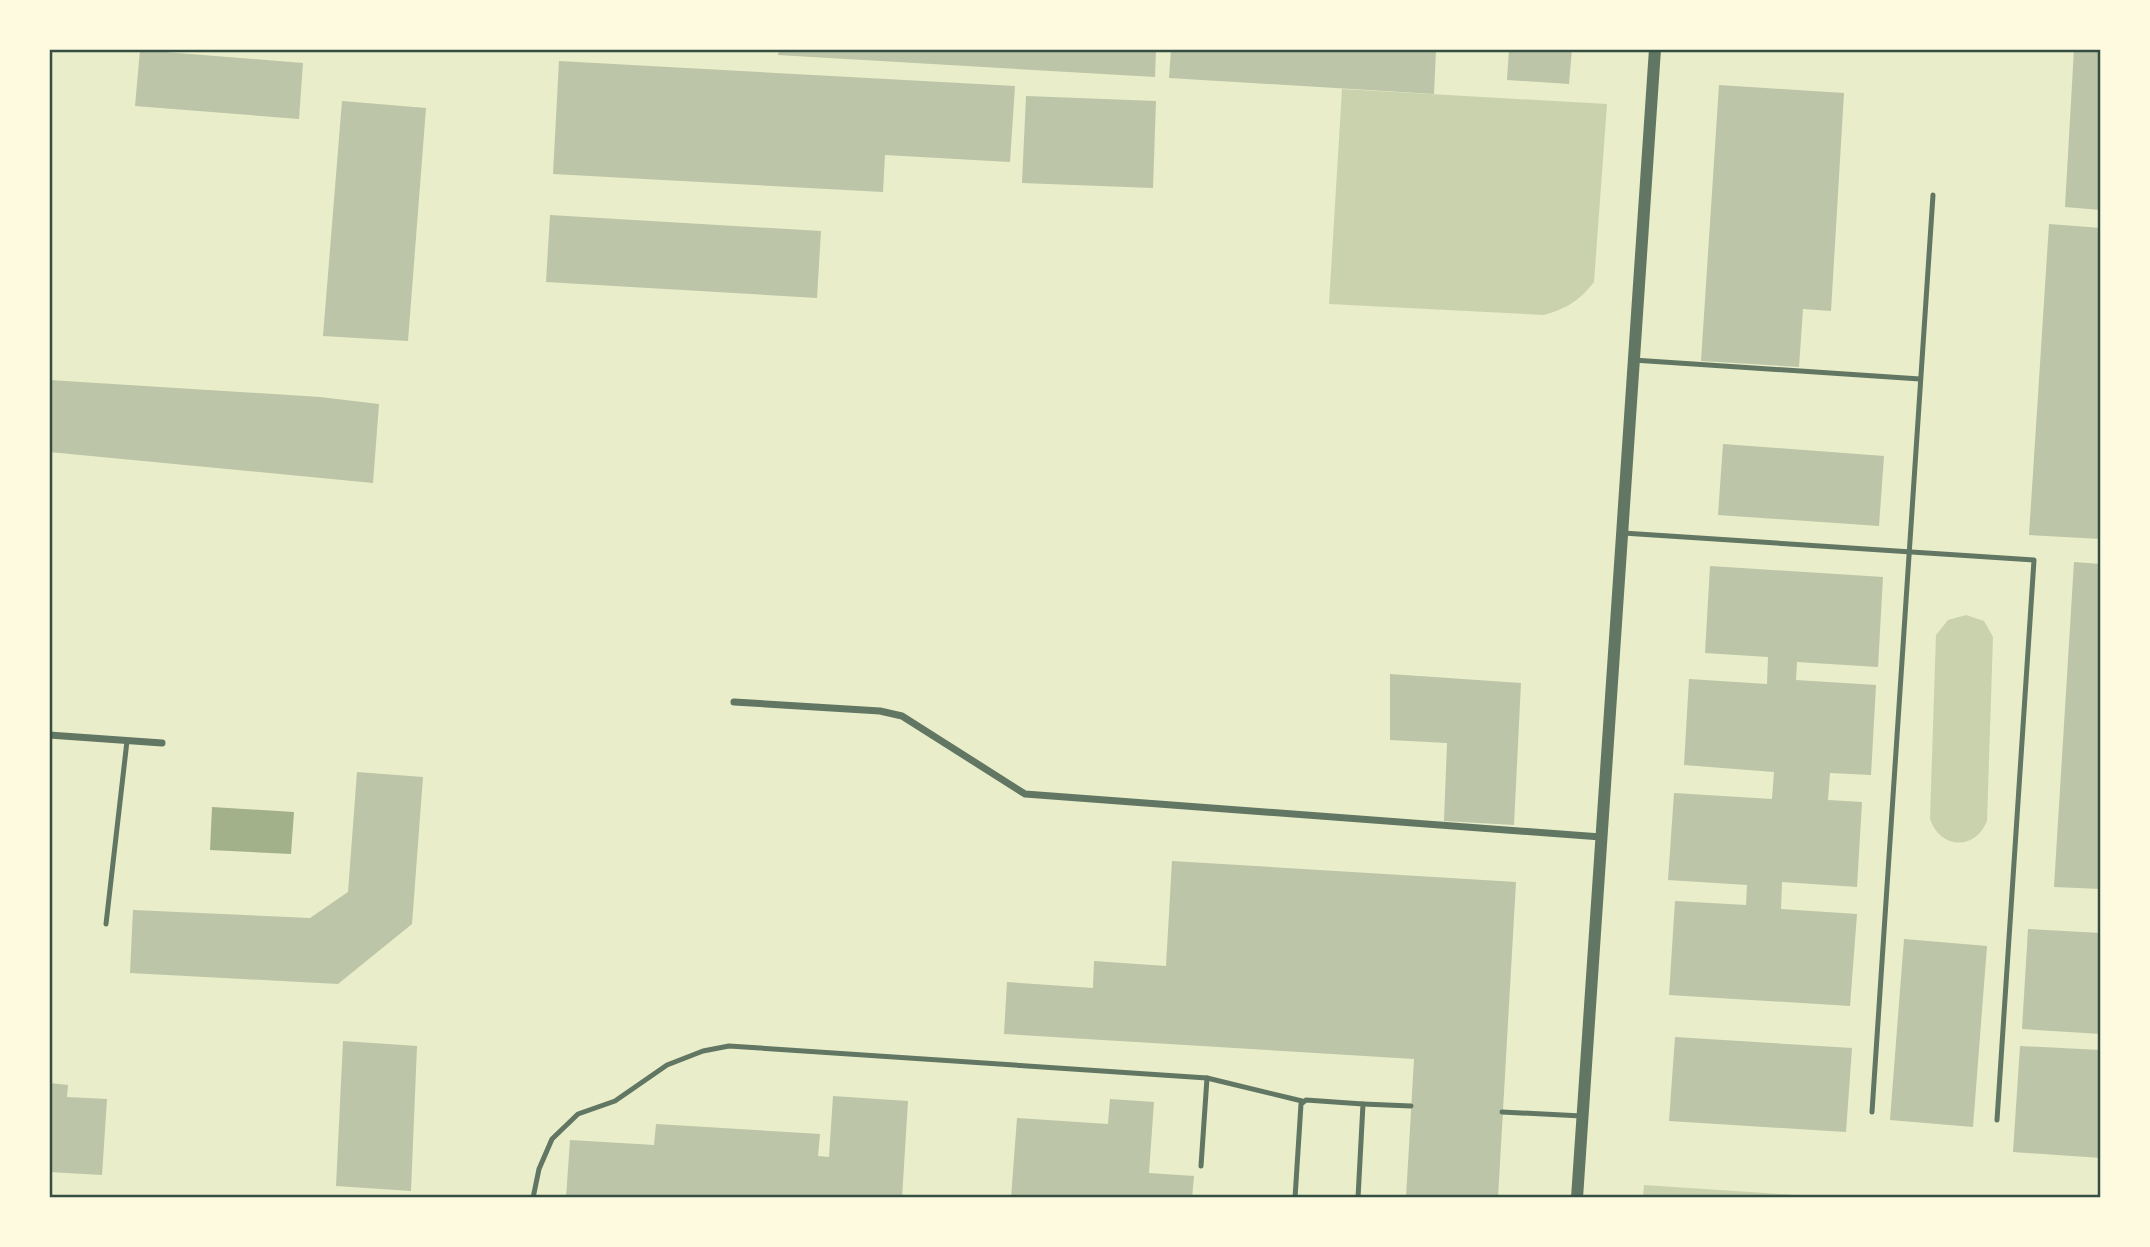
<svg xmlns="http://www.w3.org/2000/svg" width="2150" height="1247" viewBox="0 0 2150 1247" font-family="'Times New Roman',serif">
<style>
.green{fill:#cad2ad}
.water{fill:#a3b18a}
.building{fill:#bcc5a7}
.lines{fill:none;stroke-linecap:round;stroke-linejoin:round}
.service{stroke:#617663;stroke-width:5}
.minor{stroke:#617663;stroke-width:7}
.tertiary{stroke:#617663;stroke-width:12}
.neatline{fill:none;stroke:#344e41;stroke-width:2.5}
</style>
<rect width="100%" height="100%" fill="#e9edc9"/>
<g class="green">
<path d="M1342 89 1607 104 1594 282C1580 300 1566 309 1544 315L1329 304Z"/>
<path d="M1966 615 1984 621 1993 637 1987 821C1975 851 1940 849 1930 819L1936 635 1948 620Z"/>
<path d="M1644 1185 1843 1198H1643Z"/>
</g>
<path class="water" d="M212 807 294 812 291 854 210 850Z"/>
<g class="building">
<path d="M779 49H1156L1155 77 778 55Z"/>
<path d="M1171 49H1436L1434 94 1169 78Z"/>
<path d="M1509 49H1572L1569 84 1507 80Z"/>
<path d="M2074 49H2101V210L2065 207Z"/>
<path d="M140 50 303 63 299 119 135 106Z"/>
<path d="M559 61 1015 86 1010 162 885 155 883 192 553 174Z"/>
<path d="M1719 85 1844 93 1831 311 1803 309 1799 367 1701 361Z"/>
<path d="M1026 96 1156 101 1153 188 1022 183Z"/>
<path d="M342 101 426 108 408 341 323 336Z"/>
<path d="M550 215 821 231 817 298 546 282Z"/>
<path d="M2049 224 2101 228V539L2029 535Z"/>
<path d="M49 380 320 397 379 404 373 483 49 452Z"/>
<path d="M1723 444 1884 456 1879 526 1718 515Z"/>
<path d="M2074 562 2101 564V889L2054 887Z"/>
<path d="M1710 566 1883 577 1878 667 1797 662 1796 680 1876 685 1871 775 1830 773 1828 800 1862 802 1857 887 1782 882 1781 909 1857 914 1850 1006 1669 995 1675 901 1746 905 1747 885 1668 880 1674 793 1772 799 1774 772 1684 765 1689 679 1767 684 1768 657 1705 653Z"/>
<path d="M1390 674 1521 683 1514 825 1444 821 1447 743 1390 740Z"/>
<path d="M357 772 423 777 412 924 338 984 130 973 133 910 310 918 348 892Z"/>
<path d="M1172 861 1516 882 1498 1198H1406L1414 1059 1004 1034 1007 982 1093 988 1094 961 1166 966Z"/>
<path d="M2028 929 2101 933V1034L2022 1029Z"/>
<path d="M1904 939 1987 946 1973 1127 1890 1120Z"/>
<path d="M1675 1037 1852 1048 1846 1132 1669 1121Z"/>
<path d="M343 1041 417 1046 411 1191 336 1186Z"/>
<path d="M2020 1046 2101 1050V1158L2013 1152Z"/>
<path d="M49 1083 68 1085 67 1097 107 1099 102 1175 49 1172Z"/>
<path d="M833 1096 908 1101 902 1198H566L570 1140 654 1145 656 1124 820 1134 818 1156 829 1157Z"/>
<path d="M1110 1099 1154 1102 1149 1173 1194 1176 1192 1198H1011L1017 1118 1108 1124Z"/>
</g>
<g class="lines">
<g class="service">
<path d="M1633 360 1920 379"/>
<path d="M1623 533 2034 560 1997 1120"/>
<path d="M106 924 127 741"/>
<path d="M1363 1104 1411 1106"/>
<path d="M1502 1112 1582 1116"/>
<path d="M1872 1112 1933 195"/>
<path d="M1201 1166 1207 1078"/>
<path d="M533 1198 539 1169 552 1139 578 1114 615 1101 667 1065 703 1051 729 1046 1207 1078 1302 1101"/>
<path d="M1295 1198 1301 1104 1306 1100 1363 1104 1358 1198"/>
</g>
<g class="minor">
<path d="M734 702 880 711 902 716 1025 794 1601 837"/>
<path d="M49 735 162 743"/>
</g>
<path class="tertiary" d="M1577 1198 1655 49"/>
</g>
<rect width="2150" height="1247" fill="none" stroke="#fefae0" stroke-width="102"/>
<rect x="51" y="51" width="2048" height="1145" class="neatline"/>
</svg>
